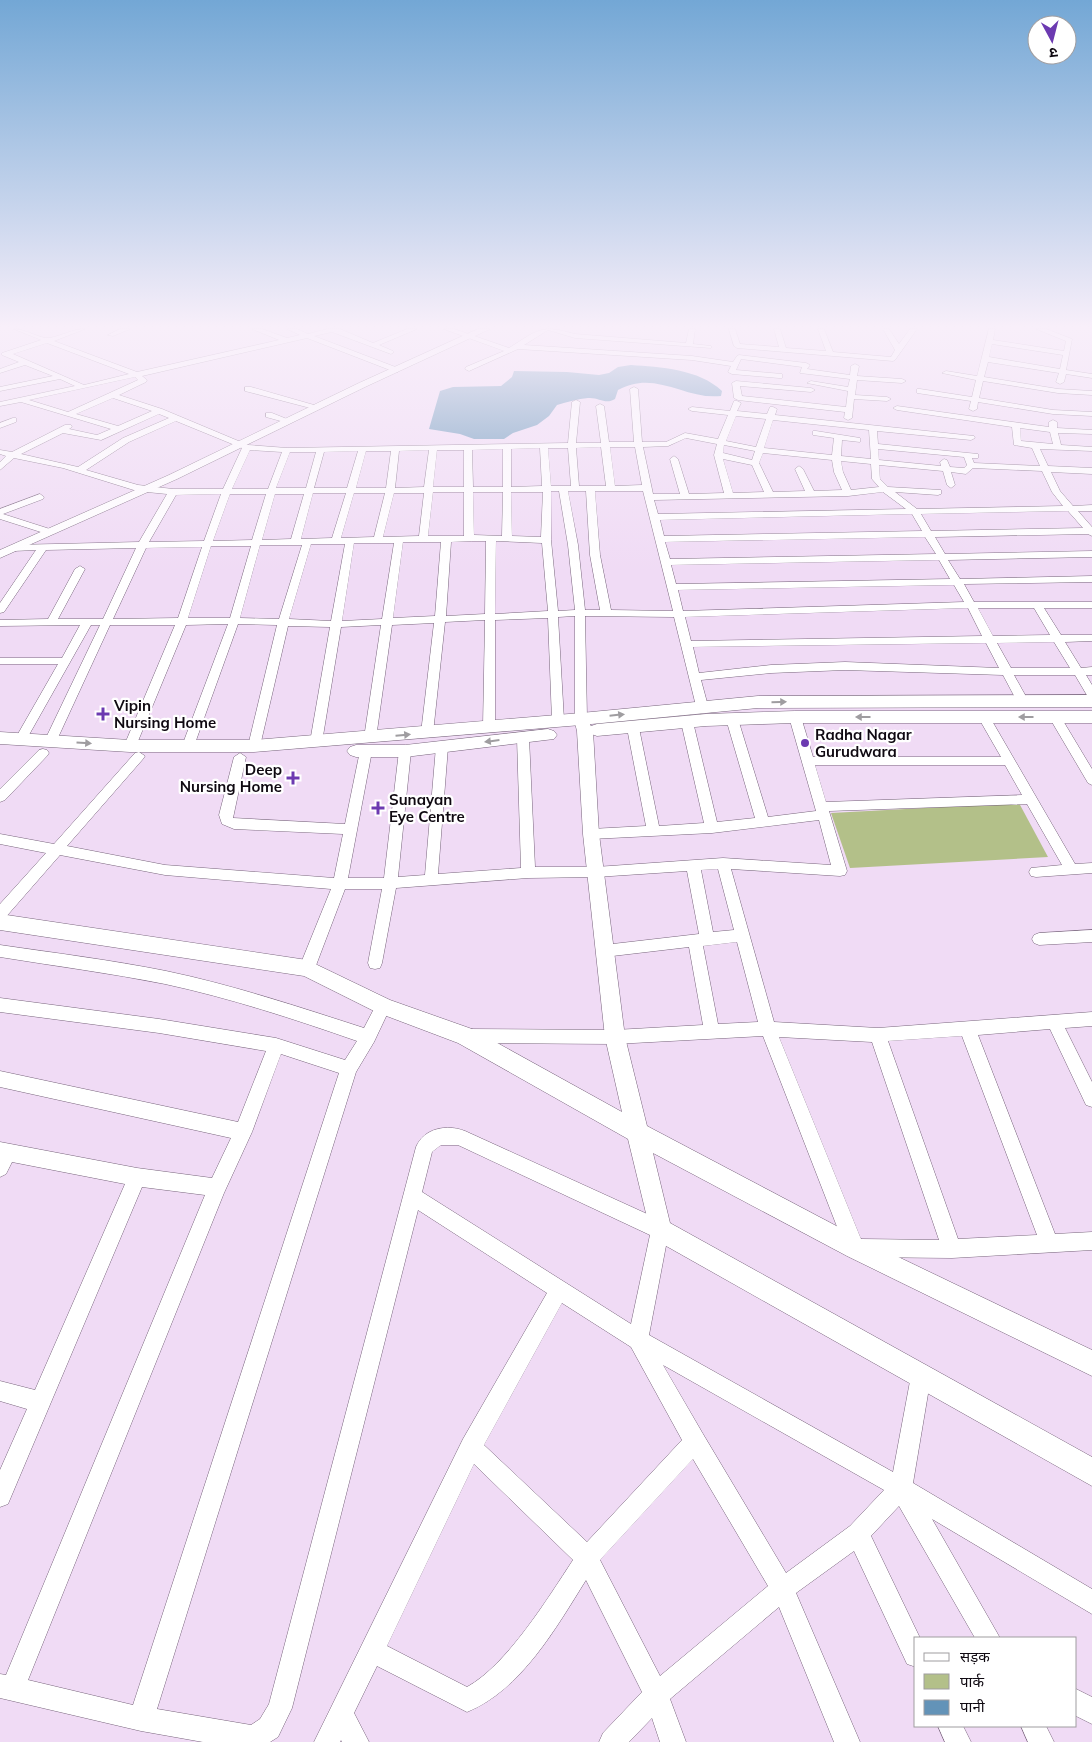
<svg xmlns="http://www.w3.org/2000/svg" width="1092" height="1742" viewBox="0 0 1092 1742" font-family="Mulish,'Noto Sans Devanagari',sans-serif">
<style>
.green{fill:#b3c089}
.water{fill:#6393b8}
.lines{fill:none;stroke-linecap:round;stroke-linejoin:round}
.minor-casing{stroke:#78657c;stroke-width:1}
.tertiary-casing{stroke:#78657c;stroke-width:1}
.secondary-casing{stroke:#78657c;stroke-width:1}
.minor{fill:#fff;fill-rule:evenodd}
.tertiary{fill:#fff;fill-rule:evenodd}
.secondary{fill:#fff;fill-rule:evenodd}
.oneway{fill:#9f9da0}
.poi-dot{fill:#6c3ab1;stroke:#fff;stroke-width:2}
.labels{text-anchor:middle;dominant-baseline:central;stroke-width:4.5;stroke-linejoin:round;paint-order:stroke}
.poi-label{font-size:15px;font-weight:bold;fill:#0f0911;stroke:#fff;text-anchor:start}
</style>
<rect width="100%" height="100%" fill="#f0dbf5"/>
<path class="green" d="M1019 803 1048 857 850 868 831 813Z"/>
<path class="water" d="M631 365C660 367 699 369 722 391L721 396C685 400 655 369 618 390L615 399C605 405 599 397 588 398 578 399 567 402 557 405L549 416 537 425 513 433 504 439H474L460 434 429 429 440 391 453 387 501 386 512 377 514 371 567 372 599 375 609 373 618 367Z"/>
<g class="lines">
<g class="minor-casing">
<g id="minor">
<path d="M14 329C26 329 40 339 49 338 62 336 72 329 85 329L54 341 137 372 279 340 252 329H262L287 338 300 335 287 329H297L308 334 327 329H340L373 343 407 329H417L379 345 393 351 394 352 391 354 332 332 314 336 398 368V372H395L307 338 142 376 147 380 146 382 119 395 162 409 248 445 287 448 568 443 572 402 576 400 580 402 576 443H601L596 406 600 404 604 406 609 442H634L630 389 634 387 638 389 642 442H666L685 433 718 439 728 415 692 411 688 409 692 407 730 411 734 401H737L741 403 737 411 767 414 770 407H773L777 409 775 415 974 436 975 438 971 440 877 431 878 444 978 454V458H972L974 463 1040 466 1032 448 1014 445 1012 427 897 410 893 408 897 406 1049 427V422L1053 420 1057 422V428L1092 430V434L1058 433 1061 445 1092 447V451L1040 449 1048 466 1092 468V474L1051 472 1060 491 1073 506 1092 505V511H1078L1092 527V536L1088 534 935 537 945 554 1092 551V557L948 560 960 579 1092 576V582L964 584 974 602H1092V608H1044L1061 635H1092V641L1065 642 1081 668 1092 667V675H1086L1092 685V698L1088 697 1075 675H1014L1029 702 1023 706 1019 705 1003 675 845 670 771 673 701 680 708 706 702 710 696 706 674 617 585 616 587 719 581 723 575 719V616L558 617 564 720 558 724 552 720 548 618 495 620V727L489 731 483 727 485 620 445 622 433 733 427 737 421 733 434 623 392 625 376 738 370 742 364 738 381 625 341 627 322 742 316 746 310 742 330 627 288 626 260 746 254 750 248 746 277 625 238 624 194 746 188 750 182 746 228 624 186 625 136 746 130 750 124 746 175 625H110L56 742 50 746 46 745 44 742 100 625H91L25 742H17L15 739 58 664H0V658H62L80 625 0 626V620L48 619 75 569 80 566 85 569 58 619H103L136 548 46 550 4 612 0 613V603L36 550 13 551 8 548 13 545 139 542 167 494 137 491 63 468 14 458 0 470V462L6 456 0 454V450L12 452 65 425H71L72 427 69 429 97 435 111 429 21 402 0 406V402L75 386 60 379 0 391V387L53 376 25 365 0 373V369L19 362 2 355V353L41 340ZM47 343 129 374 84 385 13 354ZM135 377 138 380 68 412 29 400ZM113 398 152 411 118 426 76 414ZM159 414 169 418 123 438 78 467 21 454 63 433 101 440ZM736 416 766 419 756 447 726 441ZM773 420 869 430 871 459 841 456 842 440 860 442V438L816 431H813V435L834 438 832 455 764 448ZM176 421 242 448 223 489H173L138 485 86 470 129 442ZM1020 428 1050 432 1053 444 1021 441ZM686 438 717 444 714 455 724 493 689 494 678 459 674 456 670 459 680 494H653L643 447 668 446ZM724 445 755 451 752 460 723 453ZM601 447 606 486H579L576 448ZM610 447H635L642 485 615 486ZM540 448 542 486 511 487V449ZM548 448H568L571 486H551ZM503 449V487H473L472 450ZM878 449 964 457 967 465 964 468 950 467 947 460 944 459 940 462 941 466 879 460ZM250 450 282 452 268 489H232ZM429 450 424 487 395 488 399 451ZM437 450H464V487H433ZM358 451 347 488H314L324 452ZM366 451H391L386 488H356ZM290 452H316L306 488H276ZM763 453 832 460 834 472 842 490 814 491 803 469 799 466 795 469 805 491 773 492 759 463ZM723 459 752 465 764 492 733 493ZM841 461 871 464 872 479 879 487 851 490 843 472ZM879 465 943 471 947 485 951 488 955 485 951 472 966 474 973 468 1042 471 1052 492 1063 506 917 509 895 492 938 495 941 494V490L888 487 880 479ZM551 491H559L568 545 575 610 558 611 551 540ZM568 491H586L590 555 600 610H585L578 545ZM595 491H643L673 611 611 610 600 555ZM433 492H464V536H428ZM473 492H503L502 536 474 535ZM511 492H543L541 537 512 536ZM883 492 906 509 658 514 654 500 848 496ZM313 493H346L332 538 301 539ZM354 493H385L374 537 341 538ZM394 493H424L419 536 383 537ZM221 494 204 541 149 542 176 495ZM230 494H266L252 540 213 541ZM275 494H304L291 539 262 540ZM1068 511 1083 528 931 531 921 514ZM912 514 922 531 664 536 660 520ZM925 537 936 554 670 559 665 542ZM472 541H486L485 614 446 616 451 542ZM496 541 542 543 548 611 495 614ZM403 542H441L435 616 393 618ZM354 543H394L382 619 342 621ZM311 544H345L331 621 289 619ZM260 545H302L279 619 240 618ZM211 546H251L230 618H188ZM202 547 178 618 113 619 146 548ZM939 560 950 579 676 584 671 565ZM954 585 964 602 683 611 678 590ZM968 608 982 636 691 641 685 617ZM978 608H1034L1050 635 993 636ZM1054 642 1070 668H1011L997 643ZM986 643 999 668 845 662 771 665 699 673 693 647Z"/>
<path d="M120 329H130L113 336 108 335Z"/>
<path d="M444 329H454L509 348C538 330 540 324 575 334L686 343 689 329H695L693 344 711 346V348L575 338 548 330 524 345 692 356 733 362 737 356 739 355 806 363 810 365 807 369 850 375 851 366 855 364 859 366 857 376 902 379 906 381 902 383 857 380 855 395 887 397 891 399 887 401 854 399 852 418 848 420 844 418 845 412 738 400 734 398 732 383 736 381 811 388 815 390 811 392 740 386 742 396 846 407 848 391 807 383 811 381 848 387 850 379 800 373 802 367 741 359 736 370 782 374V378H779L732 374 728 372 731 366 692 360 518 349 469 371 465 369 466 367 504 351Z"/>
<path d="M729 329H735L740 344 779 347 774 329H780L786 348 826 351 818 329H824L833 352 891 357 895 350 883 329H889L899 344 910 329H917L895 360 893 361 737 348 734 346Z"/>
<path d="M989 329H995L993 340 1064 351 1066 341 1036 329H1046L1072 339 1066 370 1092 374V378L1066 374 1064 382 1060 384 1056 382 1059 373 988 362 984 377 1058 389 1092 391V395L1058 393 983 381 979 398 1053 410 1092 412V416L1053 414 978 402 977 409 973 411 969 409 971 401 917 393V389H920L972 397 976 380 942 373 946 371 977 376ZM992 344 1063 355 1060 369 989 357Z"/>
<path d="M245 387H251L321 407 314 409 245 391Z"/>
<path d="M266 413H272L292 421 288 423 266 417Z"/>
<path d="M13 418H16V422L0 428V423Z"/>
<path d="M40 494 44 497 43 499 3 514 53 530V534H47L0 519V509Z"/>
<path d="M795 713 801 717 813 757H1001L978 717 984 713 988 714 1075 864 1092 863V873L1036 877 1031 876 1029 872 1031 868 1062 865 1027 804 829 811 847 871 845 875 840 876 731 869 774 1022 878 1028 1092 1012V1026L1065 1028 1092 1082V1107L1086 1105 1050 1029 978 1035 1055 1234 1092 1232V1250L952 1258 855 1257 848 1255 763 1036 615 1044 468 1043 462 1041 460 1036 462 1031 468 1029 615 1030 703 1025 689 947 604 957 599 955 597 951 599 947 604 945 699 934 687 871 596 877 528 878 396 888 382 963 380 968 375 969 370 968 368 963 382 889H345L315 968 312 973 307 974 302 973 299 968 331 889 165 875 60 855 5 918 0 920V904L46 853 0 844V834L54 844 135 753 139 752 145 756 143 759 67 846 165 865 334 878 343 834 234 829 222 824 219 815 234 757 240 753 246 757 233 818 345 824 360 751 366 747 372 751 348 878H384L399 751 405 747 411 751 398 877 425 875 436 747 442 743 448 747 438 874 521 868 517 738 523 734 529 738 535 867H596L723 858 831 865 819 820 712 833 591 839 586 838 584 834 586 830 591 829 646 826 627 728 633 724 639 728 659 826 704 823 681 722 687 718 693 722 717 822 755 818 726 719 732 715 738 719 768 817 816 811 789 717ZM815 765H1005L1022 795 826 802ZM718 869 734 930 713 932 701 870ZM737 942 758 1022 718 1024 703 946ZM962 1036 1037 1235 958 1239 888 1041ZM779 1037 872 1042 939 1240 861 1239Z"/>
<path d="M1055 713 1059 714 1092 769V785L1088 783 1049 717Z"/>
<path d="M43 749 47 750 49 753 47 756 5 800 0 802V789L39 750Z"/>
<path d="M1092 930V942L1039 945 1034 943 1032 939 1034 935 1039 933Z"/>
<path d="M0 945C55 953 111 960 166 971 233 985 299 1007 364 1028L378 1001 383 999 388 1001 391 1006 374 1042 356 1072 157 1709 251 1725 260 1719 269 1704 416 1147C424 1128 447 1124 465 1131L667 1223 669 1230 649 1335 893 1472 911 1376 914 1369 921 1366 928 1369 931 1376 913 1483 1092 1589V1614L932 1519 1000 1638H975L899 1506 871 1536 920 1638H916V1667L907 1664 854 1551 796 1593 860 1742H834L779 1607 670 1699 686 1742H660L652 1718 629 1742H599L603 1733 642 1692 586 1580C556 1628 521 1690 467 1712L377 1666 354 1713 369 1742H342L341 1740 340 1742H314L463 1439 547 1293 418 1210 292 1708 278 1737 270 1742H203L141 1731 0 1698V1674L6 1675 205 1195 142 1187 8 1504 0 1507V1470L27 1409 0 1401V1381L35 1390 125 1184 12 1162 6 1174 0 1177V1142L137 1168 212 1178 231 1138 0 1087V1071L238 1122 266 1051 159 1033 0 1012V998L159 1019 276 1038 345 1060 357 1041C294 1019 230 998 165 984 110 973 55 966 0 957ZM281 1054 339 1073 133 1705 28 1680 224 1193 252 1132ZM441 1145H458L650 1235 631 1324 422 1192 432 1152ZM562 1303 631 1347 682 1440 587 1542 484 1445ZM663 1365 884 1490 850 1526 786 1573 703 1434ZM693 1459 768 1586 660 1676 600 1560ZM474 1464 573 1560C548 1598 507 1665 467 1687L387 1646Z"/>
<path d="M1076 1689 1092 1697V1724L1076 1716Z"/>
<path d="M938 1726H963L971 1742H945Z"/>
<path d="M1021 1726H1046L1054 1742H1028Z"/>
</g>
</g>
<g class="tertiary-casing">
<g id="tertiary">
<path d="M478 329H490L365 387 177 479 0 558V550L169 475 359 383Z"/>
<path d="M581 714 586 715 593 731 599 834 625 1037 647 1126 863 1240 1092 1350V1376L847 1256 653 1153 670 1223 1092 1457V1486L652 1238 628 1139 458 1043 376 1012 304 976 0 930V914L307 960 390 1000 472 1029 622 1112 605 1037 583 834 577 731 574 719 576 715Z"/>
</g>
</g>
<g class="secondary-casing">
<g id="secondary">
<path d="M1092 695V707L758 708 581 725 254 752H130L0 744V732L130 740H254L581 713 758 696Z"/>
<path d="M795 711H1092V723H795L706 726 597 736 591 734 588 730 591 726 597 724 706 714Z"/>
<path d="M548 729 554 731 557 735 554 739 405 757H356L350 755 347 751 350 747 356 745H405Z"/>
</g>
</g>
<use href="#minor" class="minor"/>
<use href="#tertiary" class="tertiary"/>
<use href="#secondary" class="secondary"/>
</g>
<defs><path id="oneway-solid" d="M-6-.8H1V-3.2L6.5 0L1 3.2V.8H-6Z" transform="scale(1.25)"/></defs>
<g class="oneway">
<use href="#oneway-solid" transform="translate(779 702) rotate(-1)"/>
<use href="#oneway-solid" transform="translate(617 715) rotate(-6)"/>
<use href="#oneway-solid" transform="translate(863 717) rotate(-180)"/>
<use href="#oneway-solid" transform="translate(1026 717) rotate(180)"/>
<use href="#oneway-solid" transform="translate(403 735) rotate(-5)"/>
<use href="#oneway-solid" transform="translate(492 741) rotate(173)"/>
<use href="#oneway-solid" transform="translate(84 743) rotate(4)"/>
</g>
<linearGradient id="sky" x2="0" y2="1"><stop stop-color="#73a7d5"/><stop offset="0.57" stop-color="#f8effa"/><stop offset="1" stop-color="#f8effa" stop-opacity="0"/></linearGradient>
<rect width="1092" height="573" fill="url(#sky)"/>
<g class="poi-dot">
<path d="M100.5 706.5h5v5h5v5h-5v5h-5v-5h-5v-5h5z"/>
<circle cx="805" cy="743" r="5"/>
<path d="M290.5 770.5h5v5h5v5h-5v5h-5v-5h-5v-5h5z"/>
<path d="M375.5 800.5h5v5h5v5h-5v5h-5v-5h-5v-5h5z"/>
</g>
<g class="labels">
<g class="poi-label">
<text x="114" y="705">Vipin<tspan x="114" dy="17">Nursing Home</tspan></text>
<text x="815" y="734">Radha Nagar<tspan x="815" dy="17">Gurudwara</tspan></text>
<text x="282" y="769" text-anchor="end">Deep<tspan x="282" dy="17">Nursing Home</tspan></text>
<text x="389" y="799">Sunayan<tspan x="389" dy="17">Eye Centre</tspan></text>
</g>
</g>
<rect x="914" y="1637" width="162" height="90" fill="#ffffff" stroke="#9f9da0"/>
<rect x="924" y="1653" width="25" height="8" fill="#ffffff" stroke="#9f9da0"/>
<text x="960" y="1662" font-size="15" fill="#0f0911">सड़क</text>
<rect x="924" y="1674" width="25" height="15" fill="#b3c089" stroke="#9f9da0"/>
<text x="960" y="1687" font-size="15" fill="#0f0911">पार्क</text>
<rect x="924" y="1700" width="25" height="15" fill="#6393b8" stroke="#9f9da0"/>
<text x="960" y="1712" font-size="15" fill="#0f0911">पानी</text>
<g transform="translate(1052 40) rotate(173)"><circle r="24" fill="#ffffff" stroke="#9f9da0"/>
<path d="M0-4L9 19L0 12L-9 19Z" fill="#6c3ab1"/>
<text y="-8" font-size="14" font-weight="bold" text-anchor="middle" fill="#0f0911">उ</text>
</g>
</svg>
